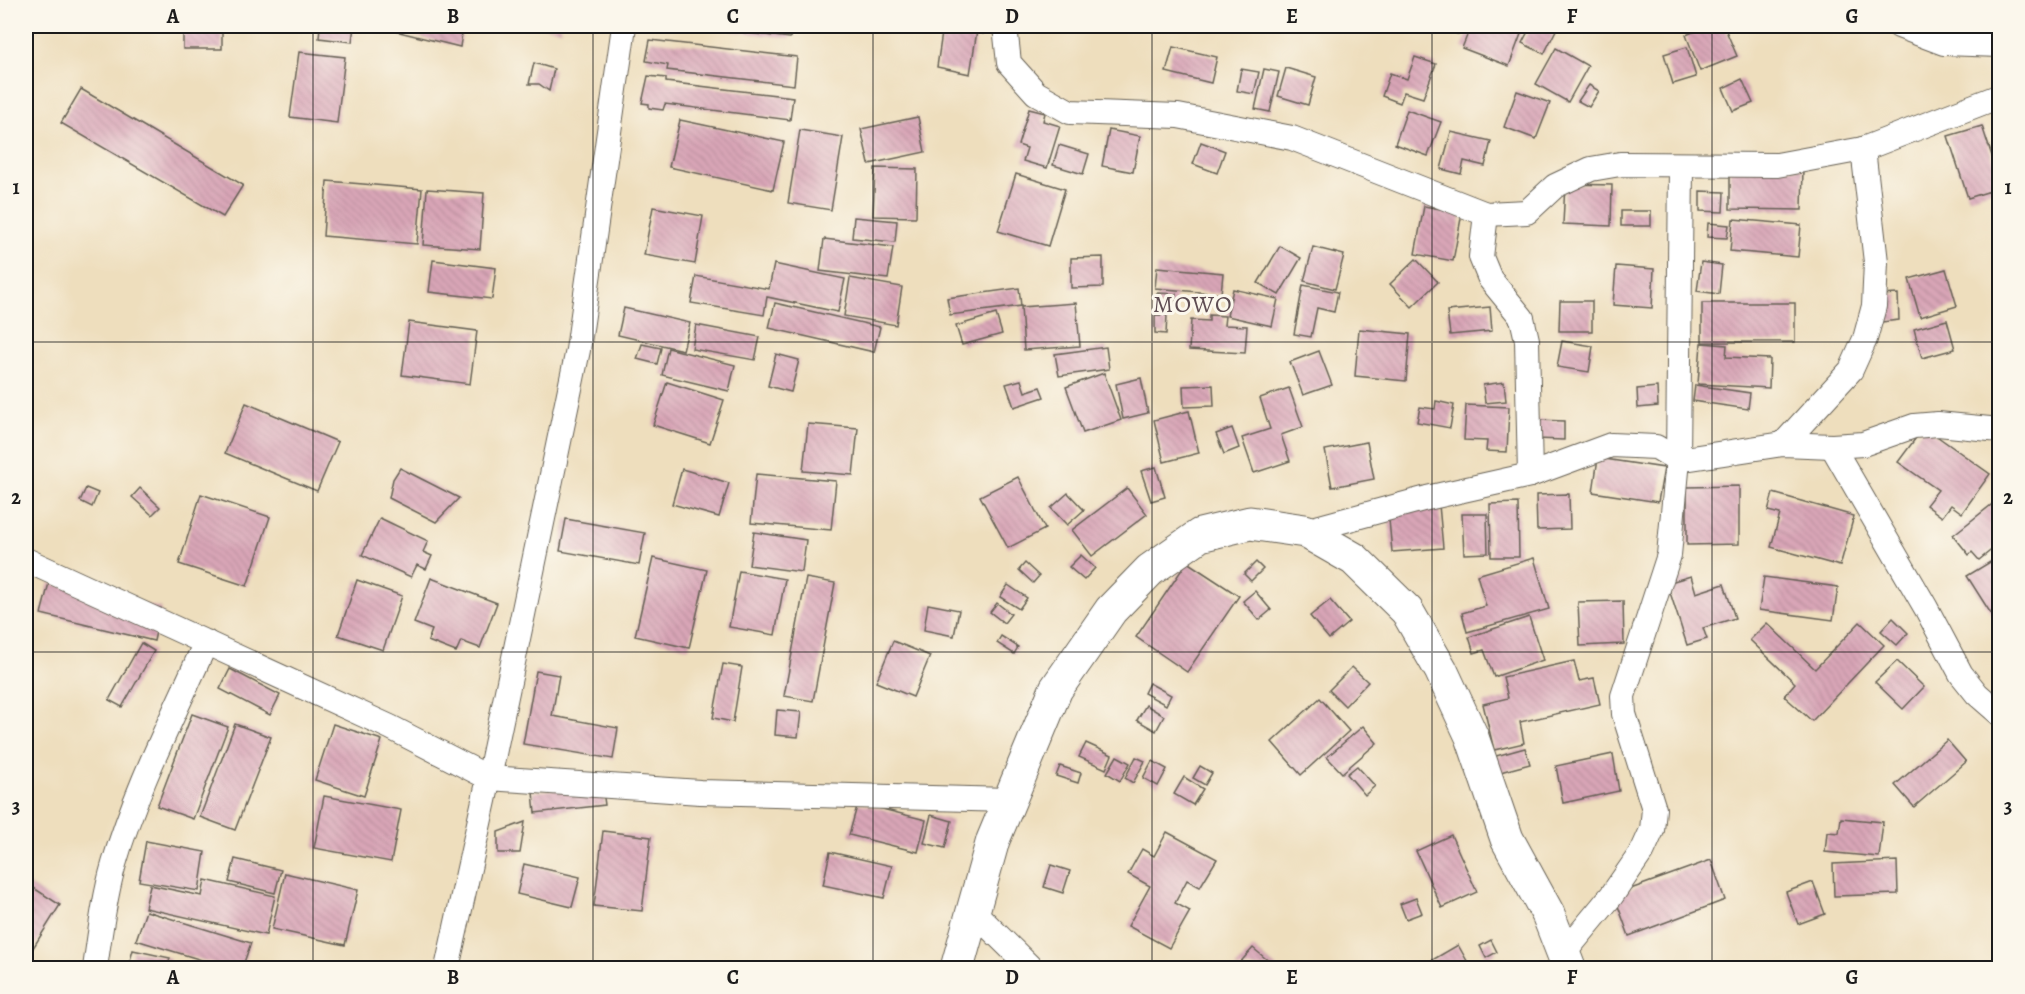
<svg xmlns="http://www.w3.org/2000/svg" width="2025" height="994" viewBox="0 0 2025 994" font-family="Alegreya,serif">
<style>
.building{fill:url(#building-back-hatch)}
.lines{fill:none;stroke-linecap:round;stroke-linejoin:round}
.street-casing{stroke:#666054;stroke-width:26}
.secondary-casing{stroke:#666054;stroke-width:35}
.street{stroke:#fff;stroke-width:24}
.secondary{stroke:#fff;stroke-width:33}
.grid{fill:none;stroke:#1c1c1c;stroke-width:1.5;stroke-opacity:0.55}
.labels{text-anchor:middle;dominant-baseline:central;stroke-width:6;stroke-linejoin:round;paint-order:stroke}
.quarter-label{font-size:24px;letter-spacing:1.5px;fill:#5e4c52;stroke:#fbf7ec}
.neatline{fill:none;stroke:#1c1c1c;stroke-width:2}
.grid-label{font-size:20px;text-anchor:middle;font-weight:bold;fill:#1c1c1c}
</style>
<defs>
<pattern id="building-back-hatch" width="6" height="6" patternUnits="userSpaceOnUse" patternTransform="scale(1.5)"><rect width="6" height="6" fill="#d9a6b7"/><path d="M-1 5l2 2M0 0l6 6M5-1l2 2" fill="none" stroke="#ba8e9d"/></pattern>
</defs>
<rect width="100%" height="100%" fill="#fbf7ec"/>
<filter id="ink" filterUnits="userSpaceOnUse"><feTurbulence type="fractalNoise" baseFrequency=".0167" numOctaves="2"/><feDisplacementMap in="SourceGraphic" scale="12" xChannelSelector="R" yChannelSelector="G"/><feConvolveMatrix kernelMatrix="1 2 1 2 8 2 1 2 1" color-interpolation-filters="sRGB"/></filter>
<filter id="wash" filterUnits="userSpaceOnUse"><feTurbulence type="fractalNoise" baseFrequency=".008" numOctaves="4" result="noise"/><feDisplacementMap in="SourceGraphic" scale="24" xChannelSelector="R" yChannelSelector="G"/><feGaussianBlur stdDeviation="1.35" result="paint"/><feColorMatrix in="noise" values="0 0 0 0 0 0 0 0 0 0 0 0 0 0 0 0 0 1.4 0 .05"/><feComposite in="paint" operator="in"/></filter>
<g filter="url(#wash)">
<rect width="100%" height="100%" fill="#eedebd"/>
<g id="blocks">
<g class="building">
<rect x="183" y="26" width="39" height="23"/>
<path d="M320 26H354L352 42 319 38Z"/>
<path d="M396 26H463L460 47 395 31Z"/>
<path d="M541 26H561V30Z"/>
<path d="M732 26H792L790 38 732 31Z"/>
<path d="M943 26H985L983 34 977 31 970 74 937 67Z"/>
<path d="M1444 26H1460L1458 34 1443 30Z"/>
<path d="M1471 26H1524L1509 66 1462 48Z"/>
<path d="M1531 26H1558L1544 54 1522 43Z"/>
<path d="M1707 26H1724L1737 56 1700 71 1686 35Z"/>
<path d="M650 40 797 57 794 85 667 70 668 65 646 61Z"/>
<path d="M1173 47 1217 57 1211 83 1166 72Z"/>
<path d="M1687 47 1696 77 1673 84 1664 54Z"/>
<path d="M1556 48 1588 66 1568 102 1536 84Z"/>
<path d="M299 52 345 57 337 123 290 117Z"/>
<path d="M1415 57 1436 64 1423 98 1404 92 1400 103 1382 96 1390 73 1407 79Z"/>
<path d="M534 63 554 69 549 91 539 84H529Z"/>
<path d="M1286 68 1316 77 1308 105 1278 96Z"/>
<path d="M1241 69 1259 72 1254 94 1237 91Z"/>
<path d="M1264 69 1279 72 1270 112 1255 109Z"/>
<path d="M26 76 32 80 26 93Z"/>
<path d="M648 76 666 78V82L793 97 790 120 665 104 663 110 649 108V104L642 103Z"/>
<path d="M1742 79 1753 103 1733 111 1723 88Z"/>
<path d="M1589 85 1599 91 1589 107 1578 101Z"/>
<path d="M81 89 243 185 223 217 61 123Z"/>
<path d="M1517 91 1550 103 1536 139 1504 127Z"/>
<path d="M1029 109 1045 113 1043 121 1060 126 1047 168 1023 161 1027 148 1018 145Z"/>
<path d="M1407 110 1441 122 1428 156 1395 144Z"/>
<path d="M918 117 925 152 869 164 861 129Z"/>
<path d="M680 120 784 142 773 190 669 167Z"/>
<path d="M1982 126 2000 180V188L1968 198 1948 136Z"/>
<path d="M800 130 843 137 831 210 788 203Z"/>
<path d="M1109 130 1140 136 1133 172 1102 166Z"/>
<path d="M1451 132 1491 141 1485 166 1464 161 1461 174 1441 169Z"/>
<path d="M1201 142 1225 151 1217 173 1193 164Z"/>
<path d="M1059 145 1089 154 1083 174 1053 165Z"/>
<path d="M1730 167 1803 168 1802 210 1730 209Z"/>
<path d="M875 168 917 169 916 217 873 216Z"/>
<path d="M1016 174 1065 189 1048 246 998 231Z"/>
<path d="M327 181 422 189 417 244 323 236Z"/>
<path d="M1565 184 1612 185 1611 226 1563 224Z"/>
<path d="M427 189 484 193 480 249 423 245Z"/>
<path d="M1700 191 1724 192 1723 212 1700 211Z"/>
<path d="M1424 206 1462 213 1453 261 1415 254Z"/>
<path d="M653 207 703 216 695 264 644 255Z"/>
<rect x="1621" y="211" width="30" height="15"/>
<path d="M854 217 897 221 895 242 852 238Z"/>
<path d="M1733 219 1801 225 1798 257 1730 251Z"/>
<path d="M1708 223 1729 225 1727 238 1707 237Z"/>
<path d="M824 239 893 247 888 279 820 271Z"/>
<path d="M1280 246 1301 258 1279 295 1258 283Z"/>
<path d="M1313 247 1344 255 1335 289 1304 281Z"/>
<path d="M1103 257V287L1071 288V258Z"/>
<path d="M1416 259 1438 282 1412 307 1390 284Z"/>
<path d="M433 260 496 268 492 299 429 292Z"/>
<path d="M1701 262 1722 265 1719 294 1697 291Z"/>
<path d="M774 264 845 279 838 312 767 297 764 315 691 303 696 276 769 289Z"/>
<path d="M1616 266 1654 269 1652 308 1613 305Z"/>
<path d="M1157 267 1223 273 1221 294 1155 288Z"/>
<path d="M1946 269 1957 306 1920 317 1909 279Z"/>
<path d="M850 278 902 287 896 325 844 316Z"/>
<path d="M1303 285 1338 292 1334 312 1317 308 1311 337 1294 334Z"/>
<path d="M1019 288 1021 306 950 315 947 298Z"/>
<path d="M1233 289 1278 299 1272 326 1227 316Z"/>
<path d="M1157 293 1176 294 1175 306H1157Z"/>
<path d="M1898 294 1899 320 1882 322 1880 295Z"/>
<path d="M1560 301H1592V331H1559Z"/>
<path d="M775 303 880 327 874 352 769 328Z"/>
<path d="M1076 303 1080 346 1024 350 1021 307Z"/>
<rect x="1702" y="303" width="93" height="39"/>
<path d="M1490 307 1492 331 1450 335 1447 311Z"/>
<path d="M624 308 690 323 683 350 618 335Z"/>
<path d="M996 314 1002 334 962 345 956 326Z"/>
<path d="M1155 315H1167L1166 334 1155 333Z"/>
<path d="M1209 315 1225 316 1224 325 1247 326 1245 353 1189 350 1191 320 1209 321Z"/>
<path d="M1947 320 1955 349 1922 358 1914 329Z"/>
<path d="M409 322 477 331 470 384 402 375Z"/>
<path d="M696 325 760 337 755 360 692 349Z"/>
<path d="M1359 329 1410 334 1406 381 1355 376Z"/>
<path d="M1562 341 1593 346 1589 372 1557 367Z"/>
<path d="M1701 343 1727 345 1726 357 1770 359 1769 388 1698 384Z"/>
<path d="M642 344 661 348 657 364 637 359Z"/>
<path d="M1106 347 1109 369 1059 376 1055 354Z"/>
<path d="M668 348 735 365 729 391 662 375Z"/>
<path d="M1319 351 1332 385 1303 395 1290 362Z"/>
<path d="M776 354 799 360 791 392 768 386Z"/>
<path d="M1104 373 1121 420 1083 433 1066 387Z"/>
<path d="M1141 378 1148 413 1123 419 1116 384Z"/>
<path d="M1021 380 1025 392 1040 387 1044 397 1014 407 1006 384Z"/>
<path d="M667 382 724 400 710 443 653 425Z"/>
<path d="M1504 382 1506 401 1485 403 1483 385Z"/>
<path d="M1213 385 1214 406 1184 407 1183 386Z"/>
<path d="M1695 385 1750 393 1748 409 1693 401Z"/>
<path d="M1657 387 1658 406 1638 408 1637 389Z"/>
<path d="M1289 388 1303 427 1281 435 1290 461 1254 473 1242 438 1270 429 1260 398Z"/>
<path d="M1436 401 1454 405 1450 428 1417 422 1420 407 1435 409Z"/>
<path d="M246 403 338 442 317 491 225 453Z"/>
<path d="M1466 405 1509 407 1507 452 1486 451 1487 441 1464 440Z"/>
<path d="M1189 411 1199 453 1164 462 1154 420Z"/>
<path d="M1537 420 1564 421V440L1536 439Z"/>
<path d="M808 424 858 428 853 475 803 471Z"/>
<path d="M1924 427 1990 474 1962 513 1951 505 1942 517 1926 505 1938 490 1898 462Z"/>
<path d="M1232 428 1239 448 1224 454 1216 434Z"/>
<path d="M1367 442 1374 479 1332 487 1325 450Z"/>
<path d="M1598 458 1664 468 1658 502 1593 492Z"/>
<path d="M1156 467 1165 497 1151 501 1141 471Z"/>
<path d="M400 468 459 498 436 522 389 498 393 479Z"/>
<path d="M682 469 729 483 719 517 672 504Z"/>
<path d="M756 474 836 481 831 530 751 523Z"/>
<path d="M1018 477 1045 529 1008 548 980 496Z"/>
<path d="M1739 486V544L1687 545V487Z"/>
<path d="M86 488 98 493 92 507 80 501Z"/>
<path d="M140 488 160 507 152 515 132 497Z"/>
<path d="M1127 488 1147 514 1092 556 1072 530Z"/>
<path d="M1068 493 1084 510 1067 525 1051 508Z"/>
<path d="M1773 493 1854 516 1840 566 1771 547 1780 514 1768 511Z"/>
<path d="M201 494 270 517 247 586 179 564Z"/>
<path d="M1569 494 1570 529 1537 530 1536 495Z"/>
<path d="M2000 498V543L1979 560 1972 552 1969 555 1953 535Z"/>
<path d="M1518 503 1519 557H1491L1490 504Z"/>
<path d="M1439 505 1443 548 1392 552 1388 509Z"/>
<path d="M1462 514H1487L1488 553 1464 554Z"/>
<path d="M380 518 428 541 423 552 432 556 426 569 417 565 411 577 362 555Z"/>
<path d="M566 519 645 533 639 565 560 551Z"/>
<path d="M754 532 806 540 802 572 749 565Z"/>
<path d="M1081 555 1095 568 1084 580 1069 567Z"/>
<path d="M2000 556V613L1993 617 1967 576Z"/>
<path d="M653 558 707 570 689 648 635 636Z"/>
<path d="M1534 558 1549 609 1467 632 1462 613 1486 606 1477 575Z"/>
<path d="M1187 562 1239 596 1187 672 1136 637Z"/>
<path d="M1256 562 1263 569 1251 581 1244 574Z"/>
<path d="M1025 563 1039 576 1033 583 1019 570Z"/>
<path d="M739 571 785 579 775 635 729 627Z"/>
<path d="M1691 576 1696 593 1724 584 1735 618 1703 628 1707 639 1687 645 1667 583Z"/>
<path d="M1764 577 1838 587 1833 620 1759 610Z"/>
<path d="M431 578 497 603 480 648 461 641 456 652 428 641 432 630 414 623Z"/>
<path d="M806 578 835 583 813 701 784 696Z"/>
<path d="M357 580 402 596 383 650 338 635Z"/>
<path d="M49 583 161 608 154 641 41 614Z"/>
<path d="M1008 585 1027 598 1019 609 1000 597Z"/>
<path d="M1255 591 1271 610 1259 620 1243 601Z"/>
<path d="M1330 600 1349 622 1329 639 1310 616Z"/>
<path d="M1623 601 1624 644 1580 646 1578 602Z"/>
<path d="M997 603 1011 614 1004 623 990 612Z"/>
<path d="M928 604 959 610 954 636 924 630Z"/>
<path d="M1529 617 1543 660 1494 677 1484 650 1474 653 1469 637Z"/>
<path d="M1893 618 1908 633 1897 645 1881 631Z"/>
<path d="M1860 622 1884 645 1812 721 1784 696 1795 683 1750 640 1767 623 1815 669Z"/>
<path d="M1001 636 1018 647 1014 654 997 643Z"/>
<path d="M893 641 930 656 913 697 876 682Z"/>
<path d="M141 643 154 651 122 707 109 700Z"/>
<path d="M1574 661 1579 681 1594 678 1600 704 1520 722 1524 743 1494 750 1483 704 1508 698 1503 677Z"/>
<path d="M1897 661 1924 687 1903 709 1875 682Z"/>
<path d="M723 664 742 667 733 722 713 718Z"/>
<path d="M1352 667 1368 682 1345 706 1329 690Z"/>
<path d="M230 669 280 695 270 715 220 689Z"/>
<path d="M536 671 559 675 552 716 618 728 613 759 523 744Z"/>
<path d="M1149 683 1171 695 1166 705 1144 693Z"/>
<path d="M1320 698 1349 731 1301 775 1272 742Z"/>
<path d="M1146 705 1164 716 1156 731 1137 720Z"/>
<path d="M777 710 801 712 798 737 775 735Z"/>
<path d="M192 714 228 727 193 819 157 806Z"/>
<path d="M235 724 271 737 235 830 200 817Z"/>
<path d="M333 724 382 740 364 796 315 780Z"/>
<path d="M1363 726 1377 743 1342 773 1327 757Z"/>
<path d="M1947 740 1966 762 1914 807 1895 785Z"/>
<path d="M1086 743 1112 755 1106 769 1079 757Z"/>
<path d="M1525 748 1530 764 1500 772 1496 756Z"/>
<path d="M1613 754 1619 791 1563 803 1556 766Z"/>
<path d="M1117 756 1130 763 1120 781 1107 773Z"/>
<path d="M1136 757 1145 761 1133 783 1125 778Z"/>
<path d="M1152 761 1167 769 1158 786 1143 778Z"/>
<path d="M1060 766 1081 773 1078 783 1056 776Z"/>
<path d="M1200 766 1212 773 1205 785 1193 778Z"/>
<path d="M1357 766 1375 786 1365 795 1347 774Z"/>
<path d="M1184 777 1203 789 1193 805 1174 794Z"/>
<path d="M602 784 605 805 535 813 533 792Z"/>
<path d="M324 796 401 810 391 862 314 848Z"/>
<path d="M858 803 926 820 918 852 849 835Z"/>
<path d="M931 815 952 821 945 848 924 843Z"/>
<path d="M1841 818 1883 822 1879 857 1825 852 1827 832 1839 833Z"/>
<path d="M525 822 520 853H498V832Z"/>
<path d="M603 831 651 837 642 911 594 906Z"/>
<path d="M1167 832 1217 859 1200 887 1187 880 1175 903 1190 911 1169 948 1128 926 1150 886 1128 874 1142 849 1154 856Z"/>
<path d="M1451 835 1477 892 1442 908 1416 851Z"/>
<path d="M146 841 205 852 199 891 139 881Z"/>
<path d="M830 852 892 866 884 898 823 885Z"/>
<path d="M235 859 281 870 275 893 229 882Z"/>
<path d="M1711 860 1725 900 1629 936 1614 895Z"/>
<path d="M1897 861 1898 894 1834 896 1833 864Z"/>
<path d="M524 864 580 877 572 907 517 894Z"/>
<path d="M1051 865 1070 871 1063 893 1044 887Z"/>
<path d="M285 873 358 890 345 945 272 929Z"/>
<path d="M205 880 275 896 266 935 145 908 150 885 202 896Z"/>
<path d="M1813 882 1825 914 1798 924 1786 892Z"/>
<path d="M26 883 60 905 33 948 26 944Z"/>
<path d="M1416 898 1422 913 1406 919 1400 904Z"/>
<path d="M146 911 251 943 242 968H228L136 940Z"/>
<path d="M1491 940 1497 952 1486 958 1480 946Z"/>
<path d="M1458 945 1471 968H1423L1422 966Z"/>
<path d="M1253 948 1277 968H1235Z"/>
<path d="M133 950 170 958 167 968H128Z"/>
<path d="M1859 964V968H1830V965Z"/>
</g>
</g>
</g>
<g filter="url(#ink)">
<use href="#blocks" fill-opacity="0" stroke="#666054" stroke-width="1.5"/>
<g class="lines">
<g class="street-casing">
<g id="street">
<path d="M1005 26 1009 63 1036 93 1070 112 1178 116 1292 138 1486 214 1527 212 1555 186 1591 169 1620 164 1777 165 1863 149 2000 96"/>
<path d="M1899 26 1944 43 2000 45"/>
<path d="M1486 214 1481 257 1490 279 1522 318 1527 340 1530 475"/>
<path d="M1783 444 1851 370 1865 339 1874 306 1876 262 1863 149"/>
<path d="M1832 446 1926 608 1961 674 1977 694 2000 714"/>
<path d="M1305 531 1427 498 1530 475 1611 445 1656 447 1678 460 1783 444 1832 446 1863 444 1914 426 1938 424 2000 430"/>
<path d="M26 560 390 727 489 778 700 792 1009 800"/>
<path d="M973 911 1031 968"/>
<path d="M1564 953 1612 895 1643 850 1652 830 1654 809 1624 714 1623 696 1669 555 1678 460 1681 166"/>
<path d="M95 968C100 934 104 898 114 864 136 788 174 715 206 642"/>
<path d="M447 968 489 778 578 350 624 26"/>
</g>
</g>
<g class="secondary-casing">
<path id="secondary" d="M957 968 993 840 1056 689 1111 610 1150 570 1200 535 1250 523 1305 531 1354 559 1407 611 1441 670 1472 737 1507 839 1548 914 1569 968"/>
</g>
<use href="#street" class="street"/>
<use href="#secondary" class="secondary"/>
</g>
</g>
<path class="grid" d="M313 26V968M593 26V968M873 26V968M1152 26V968M1432 26V968M1712 26V968M26 342H2000M26 652H2000"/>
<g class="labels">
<g class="quarter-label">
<text x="1193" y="304">MOWO</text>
</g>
</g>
<rect width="2025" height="994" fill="none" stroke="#fbf7ec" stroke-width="66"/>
<rect x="33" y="33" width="1959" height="928" class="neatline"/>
<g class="grid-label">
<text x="173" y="23">A</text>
<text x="453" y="23">B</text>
<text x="733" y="23">C</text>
<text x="1012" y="23">D</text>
<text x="1292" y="23">E</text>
<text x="1572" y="23">F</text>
<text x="1852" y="23">G</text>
<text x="16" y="194">1</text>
<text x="2008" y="194">1</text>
<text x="16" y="504">2</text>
<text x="2008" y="504">2</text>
<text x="16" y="813">3</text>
<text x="2008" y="813">3</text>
<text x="173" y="984">A</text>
<text x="453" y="984">B</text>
<text x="733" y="984">C</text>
<text x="1012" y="984">D</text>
<text x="1292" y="984">E</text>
<text x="1572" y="984">F</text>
<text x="1852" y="984">G</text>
</g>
</svg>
